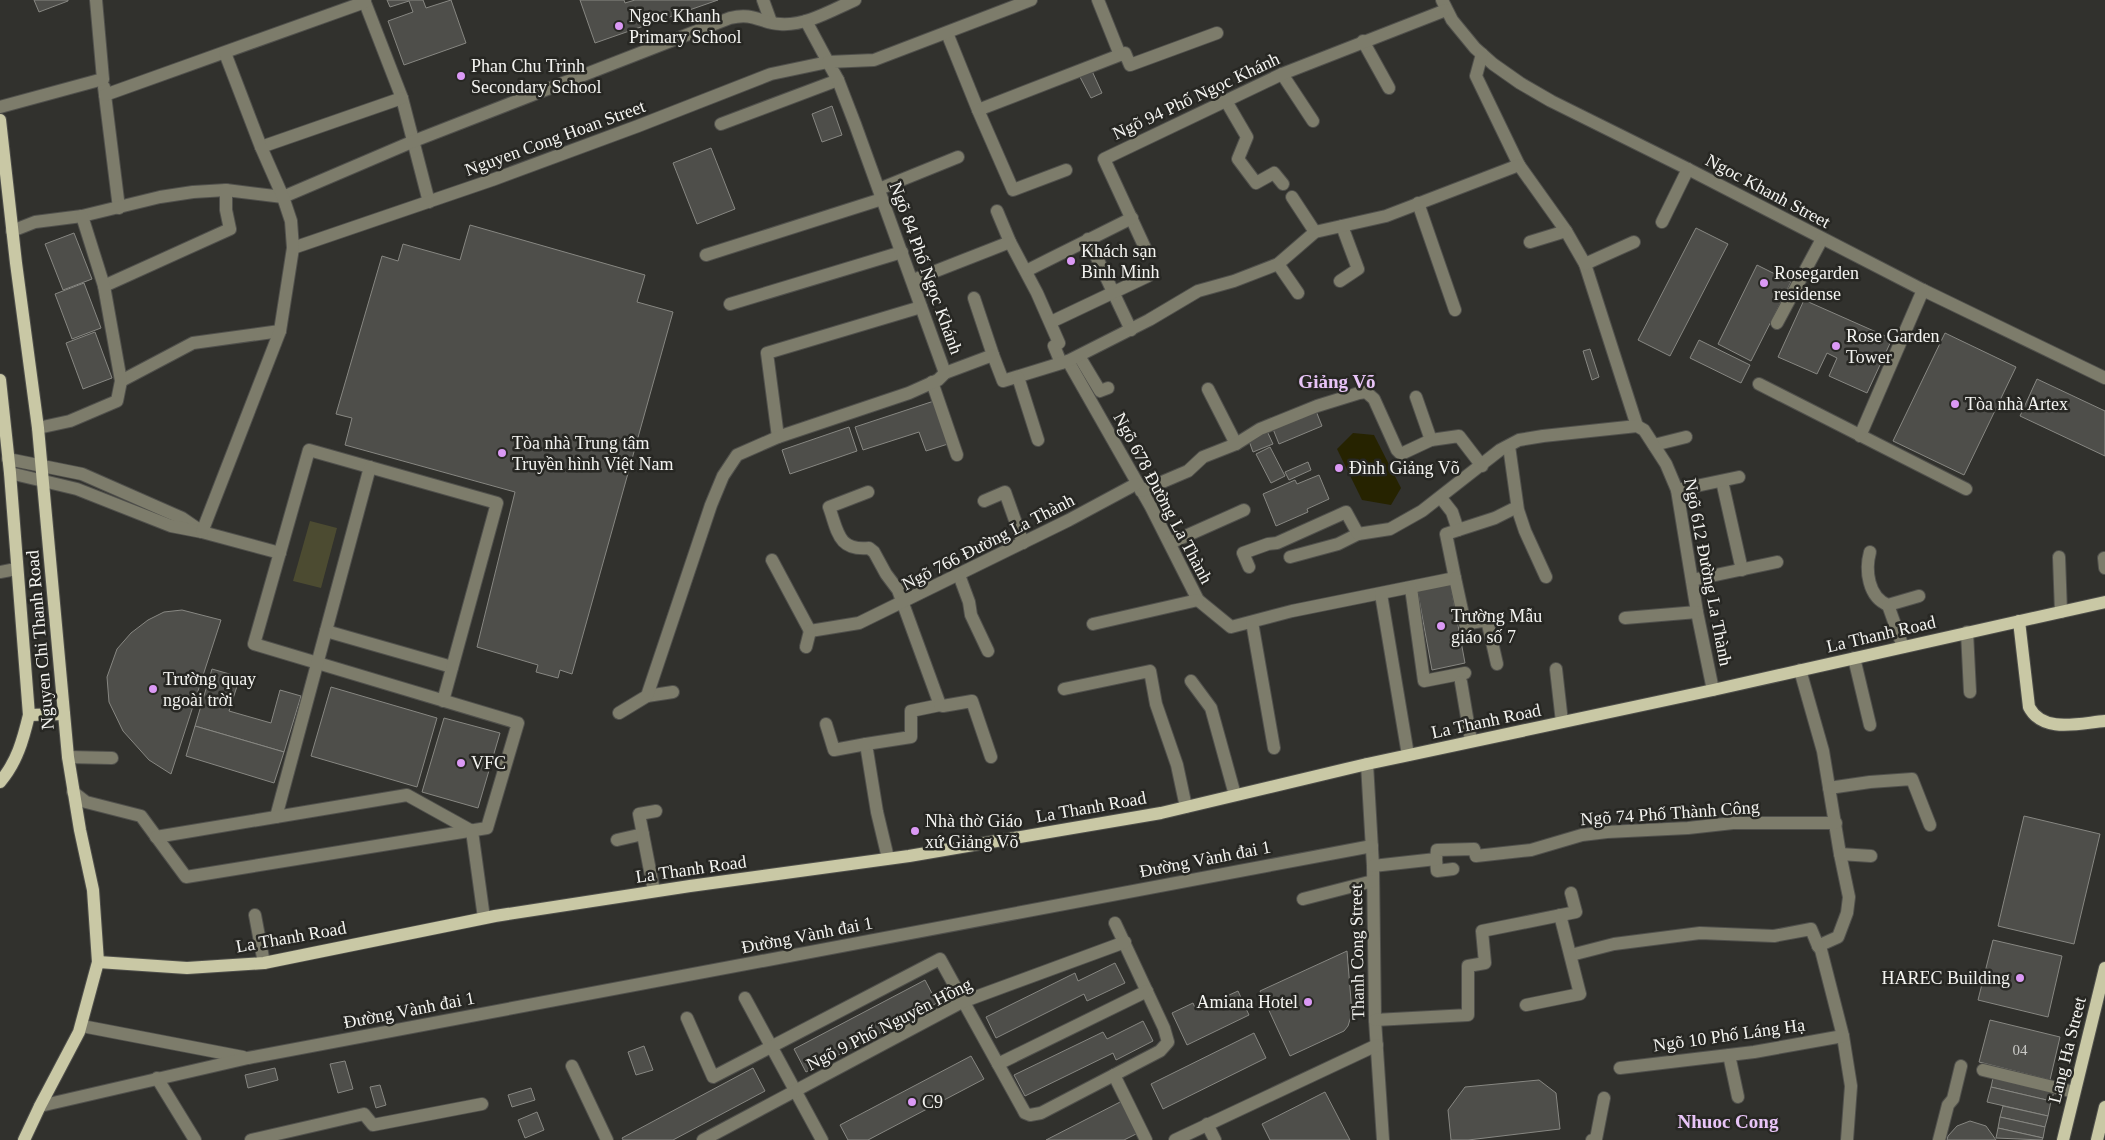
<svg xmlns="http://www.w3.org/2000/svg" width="2105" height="1140" viewBox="0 0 2105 1140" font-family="Georgia,serif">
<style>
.green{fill:#4c4b31}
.water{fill:#262300}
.building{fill:#4e4e4a;stroke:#878782}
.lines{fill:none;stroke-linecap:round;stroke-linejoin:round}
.minor-casing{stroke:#50504c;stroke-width:14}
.major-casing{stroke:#50504c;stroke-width:14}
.minor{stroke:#7d7c6b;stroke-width:12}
.major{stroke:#c9c8a5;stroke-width:12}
.poi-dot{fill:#db99f5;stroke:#272723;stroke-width:2}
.labels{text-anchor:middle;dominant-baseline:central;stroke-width:5;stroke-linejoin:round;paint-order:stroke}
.number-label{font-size:15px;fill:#cacac7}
.poi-label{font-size:18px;fill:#f4f4f1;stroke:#272723;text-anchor:start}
.street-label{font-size:18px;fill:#f4f4f1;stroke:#272723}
.neighbourhood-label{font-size:19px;font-weight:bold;fill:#e8c4f7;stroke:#272723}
</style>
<rect width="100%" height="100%" fill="#31312d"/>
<path class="green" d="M310 521 337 528 321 588 293 581Z"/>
<path class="water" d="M1353 433 1374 435 1401 488 1391 505 1362 500 1337 449Z"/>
<g class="building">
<path d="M34 0H68V1L39 12Z"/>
<path d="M387 0H423L426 8 451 0 466 43 404 65 388 21 413 12 409 1 390 7Z"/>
<path d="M580 0H624L625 3 635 0H718L595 43Z"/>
<path d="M1092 71 1102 93 1091 98 1080 77Z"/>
<path d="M832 106 842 135 822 142 812 114Z"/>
<path d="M711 148 735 209 697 224 673 163Z"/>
<path d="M470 225 645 275 637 302 673 312 572 674 560 670 558 678 536 672 538 665 477 647 515 492 345 445 352 418 336 414 382 256 398 261 403 244 460 260Z"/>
<path d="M1696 228 1728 244 1670 356 1638 340Z"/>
<path d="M74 233 92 279 63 290 45 244Z"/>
<path d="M1757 265 1791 282 1751 361 1718 344Z"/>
<path d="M84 283 101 328 72 339 55 294Z"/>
<path d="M1804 300 1892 339 1867 393 1829 376 1837 358 1827 353 1817 374 1778 357Z"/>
<path d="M95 332 112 378 83 389 66 343Z"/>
<path d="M1945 333 2016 367 1964 475 1893 441Z"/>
<path d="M1699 340 1750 365 1741 383 1690 358Z"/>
<path d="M1590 349 1599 377 1592 380 1583 351Z"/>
<path d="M2037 379 2105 411V456L2020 416Z"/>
<path d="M937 400 951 443 926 451 919 432 863 450 855 427Z"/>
<path d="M1316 411 1322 426 1279 444 1273 429Z"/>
<path d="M849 427 857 451 790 474 782 450Z"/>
<path d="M1267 431 1273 444 1253 452 1248 438Z"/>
<path d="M1270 447 1285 476 1271 483 1256 454Z"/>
<path d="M1308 462 1311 470 1289 480 1285 472Z"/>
<path d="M1319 475 1329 499 1307 509 1308 512 1276 526 1263 494 1295 480 1297 484Z"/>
<path d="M1450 582 1465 663 1432 670 1417 588Z"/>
<path d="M182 610 221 620 171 774 149 760 123 731 109 702 107 677 117 649 131 633 148 620 164 612Z"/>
<path d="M212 669 240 677 229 711 271 723 280 690 301 696 284 752 195 726Z"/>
<path d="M331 687 437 718 417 787 311 756Z"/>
<path d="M444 718 500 733 478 808 422 792Z"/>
<path d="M195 726 284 752 274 783 186 756Z"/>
<path d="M2024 816 2100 834 2074 944 1998 926Z"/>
<path d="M1993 940 2062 956 2048 1017 1978 1000Z"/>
<path d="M1347 951 1352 1013 1348 1026 1344 1031 1290 1056 1260 991Z"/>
<path d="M1115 963 1125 983 1087 1001 1084 994 996 1038 986 1017 1075 973 1078 981Z"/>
<path d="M925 980 937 1003 806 1072 794 1049Z"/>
<path d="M1238 991 1249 1015 1187 1045 1172 1013 1193 1003 1196 1010Z"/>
<path d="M1990 1020 2060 1037 2050 1080 1979 1062Z"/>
<path d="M1143 1021 1153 1041 1116 1060 1113 1053 1025 1096 1014 1075 1103 1032 1107 1039Z"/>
<path d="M1254 1033 1266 1058 1163 1109 1151 1084Z"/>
<path d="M644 1046 653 1070 636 1075 628 1052Z"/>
<path d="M971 1056 984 1079 868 1140H848L840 1125Z"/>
<path d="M345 1061 353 1089 338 1093 330 1064Z"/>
<path d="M275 1068 278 1080 248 1088 245 1075Z"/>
<path d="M753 1068 765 1091 673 1140H623L622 1138Z"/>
<path d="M1993 1078 2054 1092 2051 1101 1991 1087Z"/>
<path d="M1539 1080 1556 1093 1560 1129 1468 1140H1451L1448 1110 1465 1087Z"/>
<path d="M380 1085 386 1105 376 1108 370 1087Z"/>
<path d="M1991 1087 2051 1101 2048 1116 1987 1102Z"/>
<path d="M531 1088 535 1100 512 1107 508 1095Z"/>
<path d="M1325 1092 1350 1140H1270L1262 1124Z"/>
<path d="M1124 1100 1140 1132 1124 1140H1046Z"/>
<path d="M2003 1106 2048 1116 2045 1127 2000 1117Z"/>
<path d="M537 1112 544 1130 525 1138 518 1120Z"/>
<path d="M2000 1117 2045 1127 2043 1138 1998 1128Z"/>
<path d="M1970 1121 1986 1126 1996 1140H1947L1948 1136 1957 1126Z"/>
<path d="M1998 1128 2043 1138 2042 1140 1996 1138Z"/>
</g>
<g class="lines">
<g class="minor-casing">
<g id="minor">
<path d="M364 0 402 98 429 202"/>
<path d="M763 0 771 22"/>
<path d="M1098 0 1120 55"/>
<path d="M1442 0 1452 20 1475 48 1493 64 1520 83 1551 101 1688 169 1923 290 2105 378"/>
<path d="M947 33 978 110 1013 190 1066 170"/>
<path d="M1363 41 1389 88"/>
<path d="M1482 54 1476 76 1519 165 1566 231 1585 264 1637 426"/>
<path d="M1282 74 1313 121"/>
<path d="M104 87 119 208"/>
<path d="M105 95 365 2"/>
<path d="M1226 101 1247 137 1238 159 1256 183 1274 173 1283 184"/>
<path d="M0 107 103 79 96 0"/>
<path d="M978 110 1125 53 1130 65 1217 33"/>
<path d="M721 124 838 80"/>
<path d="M261 147 402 98"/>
<path d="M879 189 958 157"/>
<path d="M1292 197 1315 232"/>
<path d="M1418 203 1455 310"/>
<path d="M997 211 1010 242 1037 293 1059 343 1054 346 1061 363"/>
<path d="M1662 222 1688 169"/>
<path d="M12 231 35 222 82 216 160 197 193 192 226 190 283 197 414 141 730 18C754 12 760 23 780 24 806 26 832 10 855 0"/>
<path d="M1088 239 1131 330"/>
<path d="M1530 242 1566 231"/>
<path d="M293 248 492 180 638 126 771 74 828 62 806 21"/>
<path d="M1146 250 1104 159 1282 74 1446 10"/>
<path d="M706 255 882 199"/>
<path d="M1278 264 1298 293"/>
<path d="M1585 264 1634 242"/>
<path d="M1026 271 1132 218"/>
<path d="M913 280 1010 242"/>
<path d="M1340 281 1358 269 1342 226"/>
<path d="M104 286 230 229 226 210V190"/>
<path d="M974 298 993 355"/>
<path d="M730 304 902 252"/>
<path d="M1051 322 1148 276"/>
<path d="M1777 323 1822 239"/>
<path d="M1079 356 1100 391 1108 388"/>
<path d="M1068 361 1151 507 1198 600 1231 627 1292 611 1455 578 1446 534 1458 530 1452 512 1441 498"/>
<path d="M945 373 993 355 1003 381 1068 361 1149 320 1198 291 1234 281 1278 264 1315 232 1386 216 1519 165"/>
<path d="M1018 377 1038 440"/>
<path d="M121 381 193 343 280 331"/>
<path d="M932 382 957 455"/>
<path d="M1759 384 1966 489"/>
<path d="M1208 389 1236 444"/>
<path d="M1416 397 1431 440"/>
<path d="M38 428 70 421 117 401 121 381 104 286 82 216"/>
<path d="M1860 436 1923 290"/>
<path d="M778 437 767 353 921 307"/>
<path d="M1654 445 1686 437"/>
<path d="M1509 446 1518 510 1525 531 1546 577"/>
<path d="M8 459 82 474 182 518 198 529"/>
<path d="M10 473 77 489 171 526 202 532 280 553"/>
<path d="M1722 481 1742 570"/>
<path d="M1677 490 1739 477"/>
<path d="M1141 491 1188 471 1203 457 1236 444 1260 429 1317 406 1359 393 1366 392 1374 399 1397 450 1401 454 1431 440 1459 436 1482 466"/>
<path d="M868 492 829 507C838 532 838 551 869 548L874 552 886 574 898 590 940 705 911 711V737L866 744 877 812 888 858"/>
<path d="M984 501 1005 492 1023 543"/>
<path d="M1458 530 1495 518 1517 507"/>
<path d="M202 532 280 331 293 248 291 221 283 197 261 147 225 53"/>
<path d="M1170 543 1244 510"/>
<path d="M1870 552C1865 570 1868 597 1888 605L1919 596"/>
<path d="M1290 557 1338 544 1358 534"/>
<path d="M2059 557 2061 612"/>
<path d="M2104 558 2105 568"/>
<path d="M772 560 810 631"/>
<path d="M1249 567 1243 553 1268 544 1277 543 1346 512 1358 534 1390 529 1422 511 1500 450 1519 440 1543 436 1637 426 1644 430 1666 464 1677 490 1697 612 1713 690"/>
<path d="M0 572 16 569"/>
<path d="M959 575 969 602 971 615 988 651"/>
<path d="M1455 578 1465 624 1487 620 1497 664"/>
<path d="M1692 580 1777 562"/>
<path d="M1411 588 1424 681 1465 673"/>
<path d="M1381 594 1408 755"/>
<path d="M1888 605 1903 647"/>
<path d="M1625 618 1697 612"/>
<path d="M1252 622 1274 748"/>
<path d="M1093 624 1198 600"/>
<path d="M326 631 452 667"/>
<path d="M810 631 859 623 1069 520 1136 484"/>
<path d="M1967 632 1970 692"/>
<path d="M806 647 810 631"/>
<path d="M1854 658 1870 725"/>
<path d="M1556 669 1562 722"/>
<path d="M1800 670 1823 751 1840 854 1849 897 1847 913 1838 937 1818 946 1821 950 1843 1036 1851 1086 1847 1140"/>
<path d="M1191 681 1211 708 1235 795"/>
<path d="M1461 682 1471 741"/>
<path d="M1064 689 1150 671 1156 704 1177 765 1186 807"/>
<path d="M647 696 673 692"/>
<path d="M940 705 943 706 972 701 991 757"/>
<path d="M619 713 647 696 711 505 723 476 737 455 778 437 909 393 938 380 945 373 855 124 838 80 828 62 874 60 1031 0"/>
<path d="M826 724 834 750 866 744"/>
<path d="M68 757 112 758"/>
<path d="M1367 764 1373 866 1375 1020 1383 1140"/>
<path d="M1829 788 1870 782 1912 779 1930 825"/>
<path d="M73 792 86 802 141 816 186 877 487 828 518 723 254 644 309 450 497 503 443 701"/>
<path d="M276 817 370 467"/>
<path d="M156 837 407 795 472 831 484 918"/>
<path d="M617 840 643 834"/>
<path d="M1840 854 1871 856"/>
<path d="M1436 859 1437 871 1453 869"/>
<path d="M1373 866 1436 859 1437 850 1474 849 1476 856 1531 850 1582 835 1607 832 1688 828 1733 823H1836"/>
<path d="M654 891 639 814 656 811"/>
<path d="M1303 899 1373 881"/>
<path d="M255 915 264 963"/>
<path d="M1571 955 1614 944 1700 933 1774 936 1811 929 1818 946"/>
<path d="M745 998 822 1140"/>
<path d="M1526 1005 1580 994 1560 915"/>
<path d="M687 1018 713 1077 940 959 1025 1113 1030 1115 1041 1113 1160 1051 1168 1042 1164 1028 1115 923"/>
<path d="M1375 1020 1468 1015V966L1485 963 1482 931 1576 912 1571 893"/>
<path d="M82 1026 243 1057"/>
<path d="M1729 1055 1738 1097"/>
<path d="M998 1064 1147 991"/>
<path d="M572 1066 607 1140"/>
<path d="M1620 1068 1754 1052 1843 1036"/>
<path d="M1983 1070 2074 1092"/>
<path d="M1114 1075 1146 1140"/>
<path d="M157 1078 195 1140"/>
<path d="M40 1106 248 1058 1372 846"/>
<path d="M1207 1124 1215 1140"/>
<path d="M251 1140 364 1114 373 1125 482 1104"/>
<path d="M703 1140 962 1002 1125 942"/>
<path d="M1175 1140 1377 1045"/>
<path d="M1592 1140 1596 1139 1604 1098"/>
<path d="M1939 1140 1948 1105 1953 1099 1961 1066"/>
</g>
</g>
<g class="major-casing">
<g id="major">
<path d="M0 120 16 263 38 428 68 757 80 830 93 890 98 962 79 1032 40 1106 24 1140"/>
<path d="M0 380 10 473 29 715C23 740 17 762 0 782"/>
<path d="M2019 621 2029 707C2043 734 2080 723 2105 721"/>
<path d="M29 715 64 714"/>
<path d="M98 962 187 968 264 963 495 916 690 886 909 856 1161 813 1367 764 1713 690 2105 602"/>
<path d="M2063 1140 2105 968"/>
<path d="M2097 1140 2105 1107"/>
</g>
</g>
<use href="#minor" class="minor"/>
<use href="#major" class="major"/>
</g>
<g class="poi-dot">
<circle cx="619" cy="26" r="5"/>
<circle cx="461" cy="76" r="5"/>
<circle cx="1071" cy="261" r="5"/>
<circle cx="1764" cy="283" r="5"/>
<circle cx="1836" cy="346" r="5"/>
<circle cx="1955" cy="404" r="5"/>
<circle cx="502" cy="453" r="5"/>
<circle cx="1339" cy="468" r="5"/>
<circle cx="1441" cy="626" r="5"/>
<circle cx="153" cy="689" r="5"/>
<circle cx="461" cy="763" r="5"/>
<circle cx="915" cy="831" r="5"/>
<circle cx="2020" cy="978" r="5"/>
<circle cx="1308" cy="1002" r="5"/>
<circle cx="912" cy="1102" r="5"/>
</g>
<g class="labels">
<g class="number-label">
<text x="2020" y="1050">04</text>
</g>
<g class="poi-label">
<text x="629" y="16">Ngoc Khanh<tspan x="629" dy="21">Primary School</tspan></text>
<text x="471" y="66">Phan Chu Trinh<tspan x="471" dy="21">Secondary School</tspan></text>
<text x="1081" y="251">Khách sạn<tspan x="1081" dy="21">Bình Minh</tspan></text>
<text x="1774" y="273">Rosegarden<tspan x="1774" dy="21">residense</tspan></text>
<text x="1846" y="336">Rose Garden<tspan x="1846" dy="21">Tower</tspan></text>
<text x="1965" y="404">Tòa nhà Artex</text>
<text x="512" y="443">Tòa nhà Trung tâm<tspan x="512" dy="21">Truyền hình Việt Nam</tspan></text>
<text x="1349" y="468">Đình Giảng Võ</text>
<text x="1451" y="616">Trường Mẫu<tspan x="1451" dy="21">giáo số 7</tspan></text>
<text x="163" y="679">Trường quay<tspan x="163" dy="21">ngoài trời</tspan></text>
<text x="471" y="763">VFC</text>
<text x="925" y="821">Nhà thờ Giáo<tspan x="925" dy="21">xứ Giảng Võ</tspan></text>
<text x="2010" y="978" text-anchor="end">HAREC Building</text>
<text x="1298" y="1002" text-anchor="end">Amiana Hotel</text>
<text x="922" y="1102">C9</text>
</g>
<g class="street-label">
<text transform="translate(1196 96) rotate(-25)">Ngõ 94 Phố Ngọc Khánh</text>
<text transform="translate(555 138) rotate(-20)">Nguyen Cong Hoan Street</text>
<text transform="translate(1768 191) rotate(28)">Ngoc Khanh Street</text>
<text transform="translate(926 268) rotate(70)">Ngõ 84 Phố Ngọc Khánh</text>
<text transform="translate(1163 498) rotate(62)">Ngõ 678 Đường La Thành</text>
<text transform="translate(988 542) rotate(-27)">Ngõ 766 Đường La Thành</text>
<text transform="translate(1708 572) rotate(79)">Ngõ 612 Đường La Thành</text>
<text transform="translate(1881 634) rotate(-13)">La Thanh Road</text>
<text transform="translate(40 640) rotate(-95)">Nguyen Chi Thanh Road</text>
<text transform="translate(1486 721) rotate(-12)">La Thanh Road</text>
<text transform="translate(1091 807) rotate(-10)">La Thanh Road</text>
<text transform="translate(1670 813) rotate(-4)">Ngõ 74 Phố Thành Công</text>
<text transform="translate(1205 859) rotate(-11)">Đường Vành đai 1</text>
<text transform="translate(691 869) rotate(-8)">La Thanh Road</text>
<text transform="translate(807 935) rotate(-11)">Đường Vành đai 1</text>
<text transform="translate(291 937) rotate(-10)">La Thanh Road</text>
<text transform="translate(1357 952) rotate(-91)">Thanh Cong Street</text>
<text transform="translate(409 1010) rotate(-11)">Đường Vành đai 1</text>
<text transform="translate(889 1024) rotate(-27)">Ngõ 9 Phố Nguyên Hồng</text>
<text transform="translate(1729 1035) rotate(-8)">Ngõ 10 Phố Láng Hạ</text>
<text transform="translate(2067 1050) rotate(-76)">Lang Ha Street</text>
</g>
<g class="neighbourhood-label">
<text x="1337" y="381">Giảng Võ</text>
<text x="1728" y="1121">Nhuoc Cong</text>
</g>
</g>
</svg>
